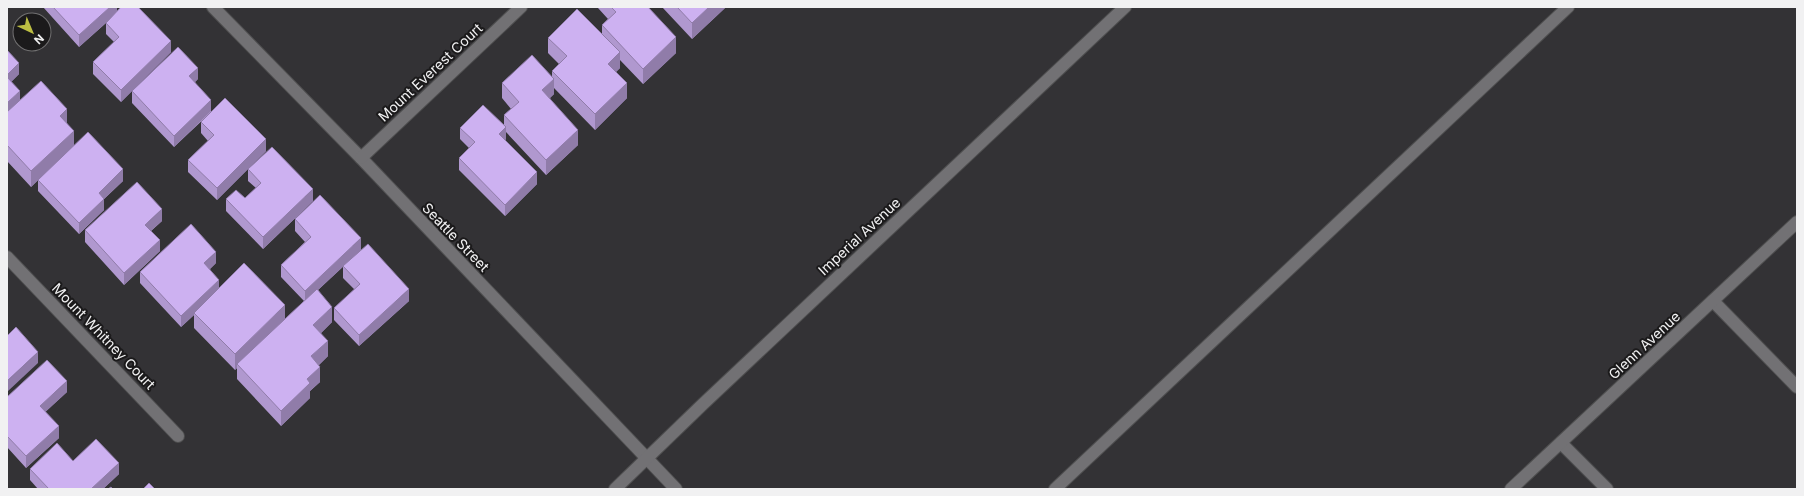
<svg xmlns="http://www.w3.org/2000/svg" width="1804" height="496" viewBox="0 0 1804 496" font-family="Inter,sans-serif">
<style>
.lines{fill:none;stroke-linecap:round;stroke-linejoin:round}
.minor-casing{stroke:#4e4e4f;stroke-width:14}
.minor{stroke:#727174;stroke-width:12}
.wall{fill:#b098cf}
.shaded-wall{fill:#907ca9}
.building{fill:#cdb1f1;stroke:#907ca9}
.labels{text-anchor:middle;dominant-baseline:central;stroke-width:4;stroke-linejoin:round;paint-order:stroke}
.street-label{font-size:14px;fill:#f1f1f2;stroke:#1b1a1b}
</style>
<rect width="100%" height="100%" fill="#333235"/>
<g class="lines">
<g class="minor-casing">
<g id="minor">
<path d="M213 7 361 158 676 489"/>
<path d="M361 158 521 7"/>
<path d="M7 257 178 436"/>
<path d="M1713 301 1797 387"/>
<path d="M1561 443 1607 489"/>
<path d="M615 489 703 404 1125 7"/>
<path d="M1055 489 1568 7"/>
<path d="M1511 489 1797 222"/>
</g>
</g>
<use href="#minor" class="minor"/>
</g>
<g class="wall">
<path d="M43 7H117V12L171 52 121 102 93 74V62L114 42 106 34V23L79 47Z"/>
<path d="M598 7H648L676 53 643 84 620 60V68L616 72 627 98 595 130 554 88V94L550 98 578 145 546 175 506 132V139L505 140 537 184 505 216 459 170V158L469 148 460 139V128L504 126V115L511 109 502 98V83L552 77V71L559 64 548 53V38L602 34V25L608 19 598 8Z"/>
<path d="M662 7H725V8L692 39Z"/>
<path d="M7 50 19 74 11 82 20 101 67 123 74 145 123 181 104 199V210L79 234 38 191V180L31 187 7 161Z"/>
<path d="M198 79 195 82 211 111 266 151 217 200 188 172V160L208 141 201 133V122L207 116 174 147 132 103V91Z"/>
<path d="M248 169 313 201 263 249 226 211V199L245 198 256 188 248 181Z"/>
<path d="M295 219 361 250 318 290 332 322 321 333 328 356 319 365 320 382 310 391V398L281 426 237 379V368L235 370 194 328V315L181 327 140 283V272L216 263 210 269 219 288 285 319 304 301 281 277V265L305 242 295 231Z"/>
<path d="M162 221 151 231 160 251 124 285 85 242V230Z"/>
<path d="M343 266 409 301 359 346 334 320V308L355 290 343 278Z"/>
<path d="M67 392 45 412 59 438 26 468 7 447V397Z"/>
<path d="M73 461 119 474 103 489H38L30 480V469Z"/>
</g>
<g class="shaded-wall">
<path d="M110 7H117V13L79 47V35Z"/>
<path d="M709 7H725V8L692 39V23Z"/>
<path d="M676 37V53L643 84V69Z"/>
<path d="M171 41V52L121 102V90Z"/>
<path d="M620 52V68L608 79V64Z"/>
<path d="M19 63V74L7 86V75Z"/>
<path d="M198 68V79L189 87V76Z"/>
<path d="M554 79V94L542 105V90Z"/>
<path d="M627 83V98L595 130V114Z"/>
<path d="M20 91V102L7 114V103Z"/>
<path d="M211 100V111L174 147V136Z"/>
<path d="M67 109V124L60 116Z"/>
<path d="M506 127V139L499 146V134Z"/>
<path d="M578 130V145L546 175V160Z"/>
<path d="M74 131V146L31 187V171Z"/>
<path d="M266 139V151L217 200V188Z"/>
<path d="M123 169V181L104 199V210L79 234V223L99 193Z"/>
<path d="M537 172V184L505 216V205Z"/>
<path d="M313 189V201L263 249V237Z"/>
<path d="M162 209V221L145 236V225Z"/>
<path d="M361 238V250L305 302V291Z"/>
<path d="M160 240V251L124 285V273Z"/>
<path d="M216 252V263L204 274V263Z"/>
<path d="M219 280V291L194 313V315L181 327V316Z"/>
<path d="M409 289V301L359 346V335Z"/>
<path d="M285 305V320L237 364V368L235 370V354Z"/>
<path d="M332 307V322L313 341V325Z"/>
<path d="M328 341V356L311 372V356Z"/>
<path d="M38 352V363L7 392V381Z"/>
<path d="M320 367V382L310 391V398L281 426V411L307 379Z"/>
<path d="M67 381V392L40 417V406Z"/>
<path d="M59 426V438L26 468V456Z"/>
<path d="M119 463V474L103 489H91Z"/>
</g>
<g class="building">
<path d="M53 7H110L79 35Z"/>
<path d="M121 7H138L171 41 121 90 93 62 119 37 106 23Z"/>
<path d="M611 7H648L676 37 643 69 602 25 616 12Z"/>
<path d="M677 7H709L692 23Z"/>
<path d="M577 9 620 52 608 64 627 83 595 114 552 71 567 56 548 38Z"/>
<path d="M178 47 198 68 189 76 211 100 174 136 132 91Z"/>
<path d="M7 50 19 63 7 75Z"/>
<path d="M532 55 554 79 542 90 578 130 546 160 504 115 519 102 502 83Z"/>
<path d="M7 77 20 91 7 103Z"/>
<path d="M41 81 67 109 60 116 74 131 31 171 7 145V112Z"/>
<path d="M225 98 266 139 217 188 188 160 214 135 201 122Z"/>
<path d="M483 105 506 127 499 134 537 172 505 205 459 158 475 142 460 128Z"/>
<path d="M88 132 123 169 99 193 104 199 79 223 38 180Z"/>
<path d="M272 147 313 189 263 237 226 199 236 190 245 198 261 183 248 169Z"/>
<path d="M137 182 162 209 145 225 160 240 124 273 85 230Z"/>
<path d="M320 195 361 238 305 291 281 265 311 237 295 219Z"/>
<path d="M191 224 216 252 204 263 219 280 181 316 140 272Z"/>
<path d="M368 244 409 289 359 335 334 308 360 284 343 266Z"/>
<path d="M244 263 285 305 235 354 194 313Z"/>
<path d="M317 289 332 307 313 325 328 341 311 356 320 367 307 379 310 383 281 411 237 364Z"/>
<path d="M16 327 38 352 7 381V336Z"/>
<path d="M47 360 67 381 40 406 59 426 26 456 7 436V397Z"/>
<path d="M96 439 119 463 91 489H49L30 469 57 443 73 461Z"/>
<path d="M149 483 155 489H143Z"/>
<path d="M111 487 113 489H108Z"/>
</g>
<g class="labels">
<g class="street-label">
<text transform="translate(430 72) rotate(-43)">Mount Everest Court</text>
<text transform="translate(859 236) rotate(-43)">Imperial Avenue</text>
<text transform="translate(456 237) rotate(46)">Seattle Street</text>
<text transform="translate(104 336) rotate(46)">Mount Whitney Court</text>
<text transform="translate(1644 345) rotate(-43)">Glenn Avenue</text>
</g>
</g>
<rect width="1804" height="496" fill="none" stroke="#f1f1f2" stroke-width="16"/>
<g transform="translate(32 32) rotate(136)"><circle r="19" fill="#1b1a1b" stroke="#717071"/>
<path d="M0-3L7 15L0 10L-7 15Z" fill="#bdbf43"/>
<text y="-6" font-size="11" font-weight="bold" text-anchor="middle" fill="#f1f1f2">N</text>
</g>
</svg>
